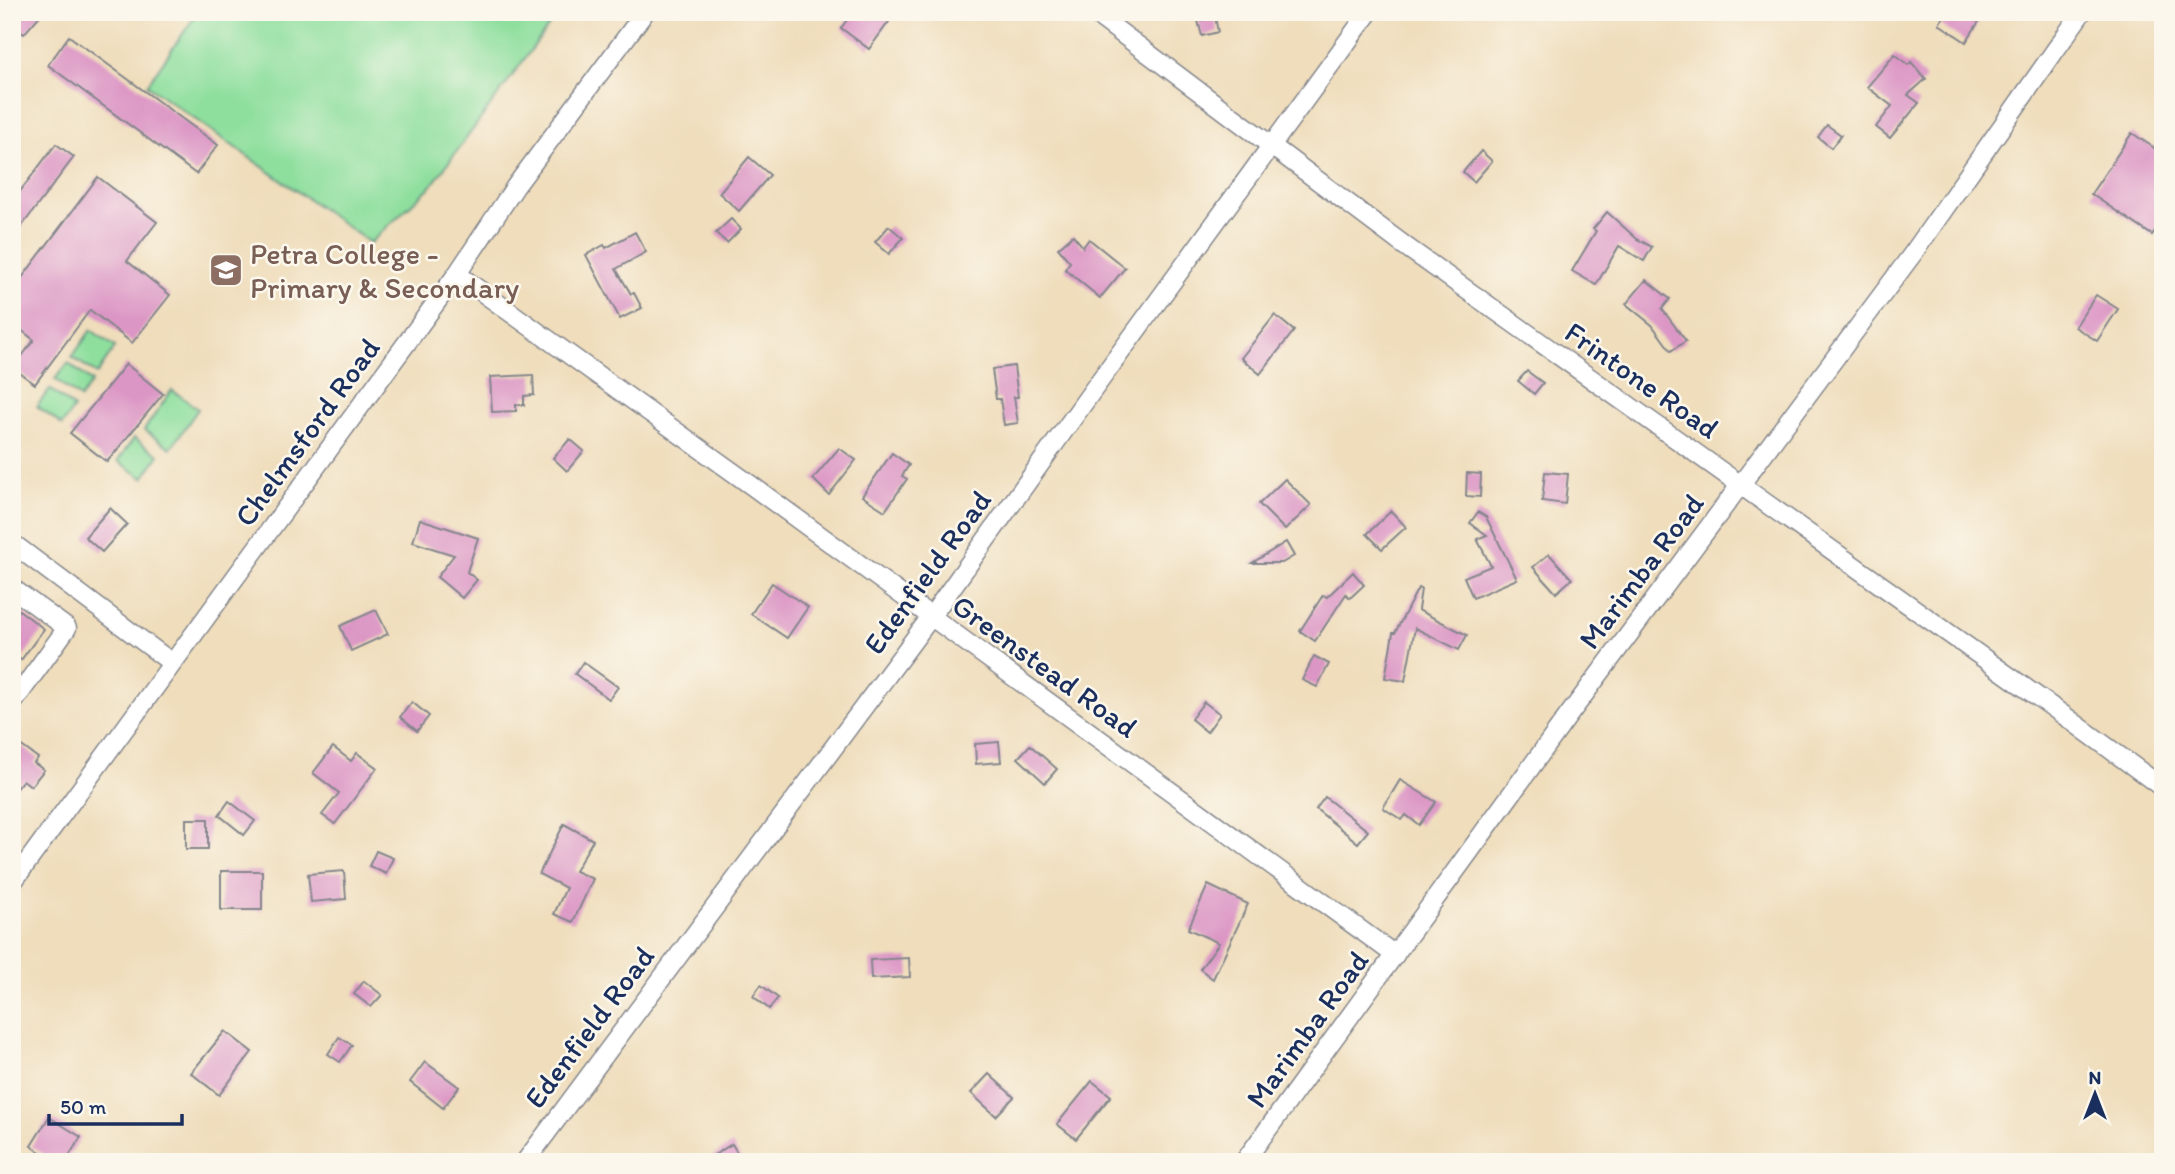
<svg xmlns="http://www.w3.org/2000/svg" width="2175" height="1174" viewBox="0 0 2175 1174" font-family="Itim,sans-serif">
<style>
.green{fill:#8edf9e;stroke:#54877e;stroke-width:2}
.building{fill:#dc96c5}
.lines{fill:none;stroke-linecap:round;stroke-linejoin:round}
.minor-casing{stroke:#85868c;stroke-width:21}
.minor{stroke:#fff;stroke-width:18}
.labels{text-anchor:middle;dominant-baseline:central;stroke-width:5;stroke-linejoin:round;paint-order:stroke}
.education-label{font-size:30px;fill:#785e54;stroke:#fbf7ec;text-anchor:start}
.street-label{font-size:30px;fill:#1b2f5e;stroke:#fbf7ec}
</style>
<rect width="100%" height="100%" fill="#fbf7ec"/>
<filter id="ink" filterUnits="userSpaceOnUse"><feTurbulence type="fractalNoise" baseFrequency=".0143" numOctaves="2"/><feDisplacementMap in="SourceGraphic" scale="14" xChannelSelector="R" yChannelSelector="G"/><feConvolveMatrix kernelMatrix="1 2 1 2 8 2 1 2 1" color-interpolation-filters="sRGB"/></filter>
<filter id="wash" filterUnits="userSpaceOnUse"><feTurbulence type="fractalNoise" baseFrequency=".00686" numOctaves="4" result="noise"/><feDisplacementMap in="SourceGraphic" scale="28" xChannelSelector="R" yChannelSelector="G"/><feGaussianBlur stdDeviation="1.57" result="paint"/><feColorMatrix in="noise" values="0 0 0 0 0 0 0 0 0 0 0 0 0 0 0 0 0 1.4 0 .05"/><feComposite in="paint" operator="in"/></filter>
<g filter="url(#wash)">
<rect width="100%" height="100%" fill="#efddbb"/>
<g class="green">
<path d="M198 12H559L432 185 370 243 147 85Z"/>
<path d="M91 330 115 347 97 374 72 357Z"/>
<path d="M68 363 92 382 80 398 55 379Z"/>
<path d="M50 389 74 408 62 425 37 406Z"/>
<path d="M172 390 198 409 171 448 144 430Z"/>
<path d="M134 438 159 455 143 478 118 461Z"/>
</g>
<g id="blocks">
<g class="building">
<path d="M12 12H43L24 34 12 26Z"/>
<path d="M853 12H896L869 49 841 28Z"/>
<path d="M1947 12H1985L1966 42 1939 24Z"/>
<path d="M1215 17 1218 32 1202 36 1198 21Z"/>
<path d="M69 36 218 145 196 174 48 65Z"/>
<path d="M1895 54 1908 65 1911 62 1926 79 1908 95 1919 103 1890 138 1876 127 1892 106 1867 87Z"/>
<path d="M1827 125 1841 135 1831 148 1818 137Z"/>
<path d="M2132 133 2163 154V219L2152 235 2091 194Z"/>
<path d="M56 144 74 157 12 239V202Z"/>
<path d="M1481 151 1492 161 1474 182 1463 172Z"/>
<path d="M749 157 770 175 739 211 719 193Z"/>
<path d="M98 177 157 222 127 261 170 295 132 343 90 310 35 384 13 368 34 340 12 323V291Z"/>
<path d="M1607 212 1637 239 1652 247 1644 261 1619 246 1596 285 1572 271 1596 231 1593 229Z"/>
<path d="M731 219 741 229 727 243 716 233Z"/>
<path d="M889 226 903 238 889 254 875 242Z"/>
<path d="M635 232 646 252 616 269 631 294 634 293 642 308 620 319 586 255 604 245 606 248Z"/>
<path d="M1073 235 1083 247 1089 239 1125 268 1100 298 1065 269 1070 262 1058 248Z"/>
<path d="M1646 280 1670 299 1662 309 1686 341 1671 351 1652 325 1626 304Z"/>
<path d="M2096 295 2118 309 2097 341 2075 327Z"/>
<path d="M1275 315 1294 331 1260 374 1241 358Z"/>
<path d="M126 364 163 394 107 462 70 433Z"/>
<path d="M1014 366 1018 397H1014L1018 423 1004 425 1000 399H996L992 369Z"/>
<path d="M1527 371 1543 383 1534 394 1518 381Z"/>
<path d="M533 375 534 395 524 396V405H516V411L492 412 490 377Z"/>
<path d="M570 439 584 451 567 471 553 458Z"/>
<path d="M839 448 856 460 829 495 813 479Z"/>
<path d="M892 453 909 465 902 476 907 479 885 511 862 496Z"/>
<path d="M1545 472 1568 474 1565 504 1542 501Z"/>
<path d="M1467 473 1481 474 1480 497 1466 496Z"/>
<path d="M1285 479 1311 505 1285 530 1259 504Z"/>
<path d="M110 508 127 524 102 552 85 537Z"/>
<path d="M1391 511 1406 527 1382 549 1367 534Z"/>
<path d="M1478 512 1486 517 1517 579 1473 598 1464 577 1491 566 1477 539 1487 535 1470 523Z"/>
<path d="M420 519 478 538 467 572 477 580 462 598 437 577 454 555 413 542Z"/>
<path d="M1286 542 1294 556 1282 563H1252Z"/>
<path d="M1549 554 1572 579 1556 593 1533 567Z"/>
<path d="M1353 572 1364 585 1350 598 1346 594 1315 641 1300 631 1323 595 1327 597Z"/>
<path d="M772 583 808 607 787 638 751 614Z"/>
<path d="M1418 588 1421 589 1418 610 1467 635 1459 650 1415 628 1405 681 1385 678 1393 633H1395Z"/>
<path d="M19 610 44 629 21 660 12 653V619Z"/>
<path d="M376 610 388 634 351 651 340 626Z"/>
<path d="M1314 656 1329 664 1317 687 1302 680Z"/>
<path d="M583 662 618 687 609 699 575 674Z"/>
<path d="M412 702 429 716 417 731 400 717Z"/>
<path d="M1204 702 1220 714 1207 732 1191 719Z"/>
<path d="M12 739 38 758 34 763 44 770 31 786 23 780 12 793Z"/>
<path d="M999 742 1001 762 976 764 975 744Z"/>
<path d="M1030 745 1057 769 1045 783 1018 758Z"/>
<path d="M333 747 351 761 357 753 377 768 335 824 322 815 339 793 313 773Z"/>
<path d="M1400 780 1436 802 1419 825 1406 815 1402 820 1383 808Z"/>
<path d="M1325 797 1368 831 1358 843 1316 809Z"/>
<path d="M229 801 255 821 244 835 219 815Z"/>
<rect x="186" y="819" width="22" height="30"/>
<path d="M564 824 593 840 575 871 593 879 573 922 554 914 566 888 539 874Z"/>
<path d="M376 851 393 858 386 874 369 866Z"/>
<rect x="221" y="871" width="41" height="39"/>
<path d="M344 871 346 899 311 902 308 874Z"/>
<path d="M1208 885 1248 904 1213 979 1200 969 1219 943 1188 929Z"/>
<path d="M909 958 910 977 871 979 870 960Z"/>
<path d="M364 981 382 995 371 1007 354 994Z"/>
<path d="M761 985 778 998 769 1009 753 996Z"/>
<path d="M225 1031 252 1052 219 1095 191 1073Z"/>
<path d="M339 1037 352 1045 340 1062 328 1054Z"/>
<path d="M425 1062 459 1087 443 1108 410 1082Z"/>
<path d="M989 1074 1014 1097 996 1116 971 1093Z"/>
<path d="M1092 1081 1111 1096 1076 1139 1057 1124Z"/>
<path d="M49 1117 81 1137 65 1162H56L31 1146Z"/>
<path d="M732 1144 743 1162H703Z"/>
</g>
</g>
</g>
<g filter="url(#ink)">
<use href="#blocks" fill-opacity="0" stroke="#85868c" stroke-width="2"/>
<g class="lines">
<g class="minor-casing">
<g id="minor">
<path d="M1093 12 1405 246 2069 719 2163 788"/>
<path d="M457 274 755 488 1395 955"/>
<path d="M12 543 172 663"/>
<path d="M12 588 67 628 12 704"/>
<path d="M12 883 457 274 515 187 645 12"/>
<path d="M525 1162 930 618 1093 390 1369 12"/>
<path d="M1244 1162 1568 716 1914 252 2082 12"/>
</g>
</g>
<use href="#minor" class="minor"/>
</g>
</g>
<defs>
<g id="school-square" transform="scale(1.75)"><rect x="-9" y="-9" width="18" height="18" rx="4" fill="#8d6e63" stroke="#fbf7ec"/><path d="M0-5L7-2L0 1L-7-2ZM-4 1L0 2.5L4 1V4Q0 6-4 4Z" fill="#fff"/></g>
</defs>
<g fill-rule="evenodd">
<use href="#school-square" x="226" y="270"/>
</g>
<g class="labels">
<g class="education-label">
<text x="250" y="253">Petra College -<tspan x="250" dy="34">Primary &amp; Secondary</tspan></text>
</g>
<g class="street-label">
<text transform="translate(1642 380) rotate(35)">Frintone Road</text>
<text transform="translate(307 432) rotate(-54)">Chelmsford Road</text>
<text transform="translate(1641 571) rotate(-53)">Marimba Road</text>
<text transform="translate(927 572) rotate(-54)">Edenfield Road</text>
<text transform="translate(1045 666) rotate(36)">Greenstead Road</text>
<text transform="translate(589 1027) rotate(-53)">Edenfield Road</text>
<text transform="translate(1307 1029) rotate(-54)">Marimba Road</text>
</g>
</g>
<rect width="2175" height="1174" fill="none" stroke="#fbf7ec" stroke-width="42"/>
<g transform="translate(2095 1094)" stroke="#fbf7ec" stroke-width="5" paint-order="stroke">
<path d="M0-5L12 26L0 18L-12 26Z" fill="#1b2f5e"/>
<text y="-10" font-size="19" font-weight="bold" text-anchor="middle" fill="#1b2f5e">N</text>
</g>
<path d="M49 1114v10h133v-10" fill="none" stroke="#1b2f5e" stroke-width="3.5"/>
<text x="60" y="1114" font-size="21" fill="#1b2f5e" stroke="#fbf7ec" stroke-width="5" paint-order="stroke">50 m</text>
</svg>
